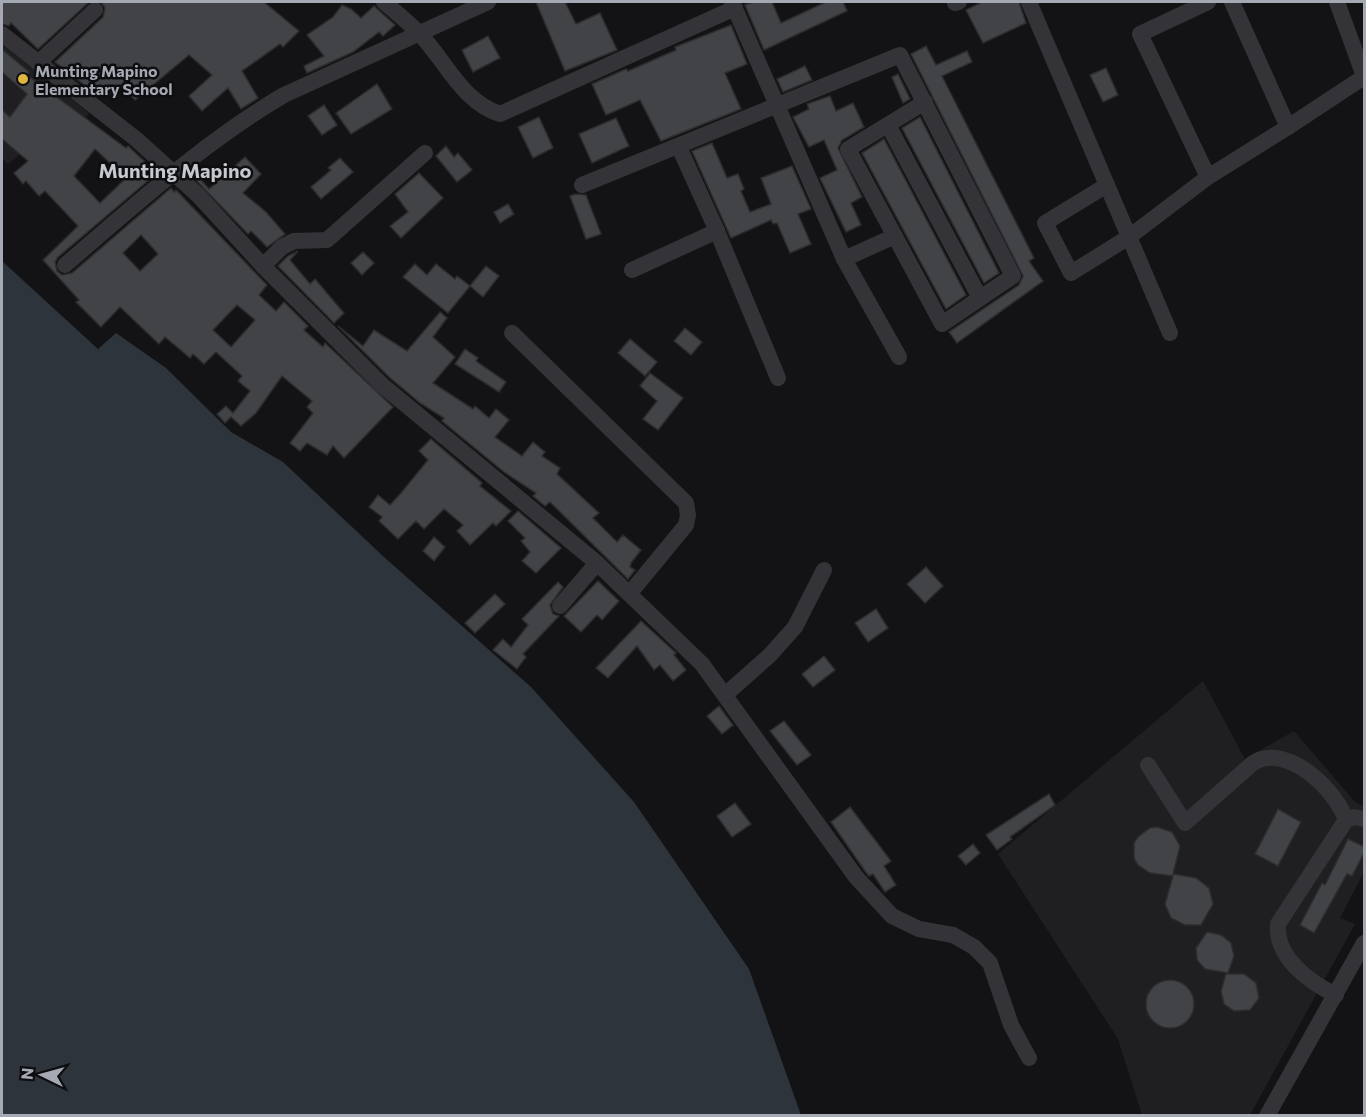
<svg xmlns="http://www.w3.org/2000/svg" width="1366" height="1117" viewBox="0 0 1366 1117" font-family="Commissioner,sans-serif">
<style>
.built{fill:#1f1f21}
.water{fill:#2d343b}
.building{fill:#424347;stroke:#2d2d30;stroke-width:1.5;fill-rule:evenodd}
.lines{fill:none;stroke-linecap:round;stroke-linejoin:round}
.minor{stroke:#343438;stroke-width:16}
.poi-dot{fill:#e0b53f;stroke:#0e0d0f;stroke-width:2}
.labels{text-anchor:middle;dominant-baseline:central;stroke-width:5;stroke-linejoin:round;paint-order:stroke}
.poi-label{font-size:16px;font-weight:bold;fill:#a5a9b3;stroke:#0e0d0f;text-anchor:start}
.quarter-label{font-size:20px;font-weight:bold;fill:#c6c8cf;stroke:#0e0d0f}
</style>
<rect width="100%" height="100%" fill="#131214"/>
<g class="built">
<path d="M2 44 89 113 61 157 37 141 8 164 2 159Z"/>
<path d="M1203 681 1245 759 1294 731 1355 802 1364 806V872L1340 918 1355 924 1250 1115H1142L1118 1039 998 854Z"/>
</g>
<path class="water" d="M2 261 98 349 116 333 166 368 231 432 283 462 384 557 531 687 634 802 749 969 801 1115H2Z"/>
<g class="building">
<path d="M2 2H89L38 49 11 23 9 26 2 24Z"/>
<path d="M101 2H264L299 31 283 47 280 44 242 71 258 98 241 109 228 88 202 111 189 96 212 75 189 55 135 100 121 85 109 95 104 88 96 94 55 62 103 17 105 8Z"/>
<path d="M536 2H565L576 24 600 13 617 50 565 71Z"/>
<path d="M753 2H772L781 23 826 2H843L847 11 764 50 745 5Z"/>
<path d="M982 2H1019L1026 23 983 43 966 10Z"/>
<path d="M342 5 351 9 361 18 374 6 395 25 383 36 379 32 353 52 307 73 304 66 324 56 307 35 333 17Z"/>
<path d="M731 25 747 64 725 73 741 109 661 141 640 100 606 115 592 84 626 69 628 71 676 50 675 47Z"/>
<path d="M488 36 500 58 473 72 462 50Z"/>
<path d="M926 46 936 65 967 51 972 62 942 76 1034 258 1029 261 1043 281 957 343 949 332 1019 285 1023 276 911 54Z"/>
<path d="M2 49 29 72 27 75 126 148 128 146 157 173 58 257 55 262 57 271 62 275 72 273 171 188 174 192 176 190 267 285 259 295 276 311 284 302 308 326 304 330 323 347 325 343 393 407 344 458 333 446 327 455 307 443 300 451 290 443 313 413 307 407 312 401 282 376 256 413 241 426 231 417 225 423 217 414 226 406 233 413 250 391 238 381 242 376 216 352 204 364 193 354 190 358 165 337 159 344 120 307 101 327 76 302 79 300 43 260 78 226 45 191 39 196 26 181 23 184 14 173 28 161 2 139V110L10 117 27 94 2 72ZM95 149 126 178 100 203 74 176ZM141 235 158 254 140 271 123 253ZM237 305 255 320 231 347 213 330Z"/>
<path d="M805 66 812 80 783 92 777 79Z"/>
<path d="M1106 68 1118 95 1103 102 1090 75Z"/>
<path d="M898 74 910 99 903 103 892 77Z"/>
<path d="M377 84 392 109 351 134 336 113Z"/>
<path d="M830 96 836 111 853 103 864 127 842 140 838 148 862 197 851 203 861 225 846 232 820 178 837 170 824 140 809 147 793 117 809 109 807 104Z"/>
<path d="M324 105 337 125 322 135 308 116Z"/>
<path d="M539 117 553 148 533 158 518 127Z"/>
<path d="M920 117 999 273 984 283 902 128Z"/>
<path d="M616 118 629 146 592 163 579 134Z"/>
<path d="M884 139 966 295 946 309 862 153Z"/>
<path d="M712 143 727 178 738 174 744 189 741 191 750 212 771 204 761 178 792 166 811 209 798 214 811 244 790 253 777 223 773 224 771 220 731 238 692 151Z"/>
<path d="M446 146 454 157 458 153 472 170 457 182 436 156Z"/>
<path d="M245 157 261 174 243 193 266 212 285 234 267 247 251 231 248 234 191 175 194 172 209 189Z"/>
<path d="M340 158 353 172 321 199 311 187 331 170 328 168Z"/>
<path d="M419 173 443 198 401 238 390 226 408 212 395 194Z"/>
<path d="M576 194 586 195 601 234 586 239 570 196Z"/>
<path d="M508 204 514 214 500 223 494 212Z"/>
<path d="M298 251 290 260 310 284 315 279 344 313 334 323 278 266 288 256Z"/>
<path d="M363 252 374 263 362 275 351 263Z"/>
<path d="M415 264 427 275 436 264 455 279 457 276 470 286 448 313 403 277Z"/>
<path d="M486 266 499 276 483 297 470 286Z"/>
<path d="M440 312 447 318 433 337 455 357 433 383 473 409 475 406 489 418 496 409 509 420 495 437 522 456 533 442 545 452 542 456 560 468 557 474 599 513 593 518 617 542 623 535 641 550 631 563 630 567 635 570 628 579 550 502 545 506 533 496 536 493 504 472 442 421 444 418 420 403 389 377 338 326 363 346 374 330 407 351Z"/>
<path d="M685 328 702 342 691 355 674 341Z"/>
<path d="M630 339 657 362 645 376 618 353Z"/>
<path d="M465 349 478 358 476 361 506 382 499 392 455 364Z"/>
<path d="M650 373 683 398 658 430 643 419 657 401 640 386Z"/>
<path d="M431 439 482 483 480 486 511 511 496 526 493 523 470 545 457 531 463 525 444 509 424 529 416 521 398 539 379 521 382 517 369 507 378 495 390 505 401 493 428 460 419 451Z"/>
<path d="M518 511 561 548 536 573 522 561 530 552 521 541 525 538 508 521Z"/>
<path d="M434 537 445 547 434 561 423 551Z"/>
<path d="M926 567 943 586 925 603 907 584Z"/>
<path d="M598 581 619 601 602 620 597 615 581 632 564 616Z"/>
<path d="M558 582 563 587 550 605 553 614 559 616 523 654 526 657 517 669 493 650 503 639 511 647 528 625 522 619Z"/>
<path d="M495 594 505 604 475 633 465 623Z"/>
<path d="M876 609 888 628 868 642 855 623Z"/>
<path d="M641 621 676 653 674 655 686 670 673 681 660 665 654 670 637 646 608 678 596 668Z"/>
<path d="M824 656 835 670 813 687 802 674Z"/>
<path d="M719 706 733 725 722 734 707 716Z"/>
<path d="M784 721 811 755 797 765 770 731Z"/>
<path d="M1049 794 1055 805 1010 837 1012 839 997 850 986 835Z"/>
<path d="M735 803 751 824 732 837 717 816Z"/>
<path d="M850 807 891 861 884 866 896 885 885 892 873 874 869 876 865 871 831 822Z"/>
<path d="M1278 809 1301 822 1278 866 1255 854Z"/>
<path d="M1157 827 1172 832 1180 846 1173 874 1196 878 1209 888 1213 904 1201 925H1185L1171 918 1165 904 1173 876 1150 873 1138 865 1134 858V843L1138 837 1150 828Z"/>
<path d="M1348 839 1365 847V851L1352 876 1347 874 1314 933 1300 925 1322 883 1325 885Z"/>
<path d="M973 844 980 853 966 865 958 856Z"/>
<path d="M1207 932 1221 935 1231 943 1234 956 1228 973 1205 969 1197 960 1196 948Z"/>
<path d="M1226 974H1244L1256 983 1259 998 1250 1010 1234 1011 1224 1004 1221 991Z"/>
<circle cx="1170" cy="1004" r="24"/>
</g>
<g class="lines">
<g class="minor">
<path d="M384 2C396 12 408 22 419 33 445 60 462 102 500 114L735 8"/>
<path d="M732 2 844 259 899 357"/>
<path d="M1029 2 1170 333"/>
<path d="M1337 2 1364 76"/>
<path d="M955 3 959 2"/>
<path d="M2 34 136 139 199 196 263 266 382 385 597 563 702 664 856 877 892 916 919 929 953 935 974 947 990 963 1011 1025 1029 1058"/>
<path d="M38 63 95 10"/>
<path d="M888 125 980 298"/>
<path d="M1288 127 1364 77"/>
<path d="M1208 177 1140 34 1208 2"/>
<path d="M582 185 900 55 1013 276 942 324 848 149 925 102"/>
<path d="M1107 185 1045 223 1071 273 1129 237 1208 177 1288 127 1232 2"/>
<path d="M717 231 778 378"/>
<path d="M844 259 895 236"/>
<path d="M65 265C135 205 204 142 284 95L488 2"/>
<path d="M263 266 282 247 294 241 327 240 425 153"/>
<path d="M632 270 717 231 679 147"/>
<path d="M512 333 686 503 688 515 686 525 630 593"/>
<path d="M560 606 597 563"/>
<path d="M725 695 770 655 795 627 824 570"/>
<path d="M1148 765 1185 823 1253 763C1287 742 1336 790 1346 820"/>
<path d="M1336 995C1309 982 1275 957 1278 924L1346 820 1354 817 1364 819"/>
<path d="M1267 1116 1364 943"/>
</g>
</g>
<circle class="poi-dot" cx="23" cy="79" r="6"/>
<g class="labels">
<g class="poi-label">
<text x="35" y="70">Munting Mapino<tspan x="35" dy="18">Elementary School</tspan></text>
</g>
<g class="quarter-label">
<text x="175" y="170">Munting Mapino</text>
</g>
</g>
<rect width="1366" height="1117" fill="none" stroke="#a5a9b3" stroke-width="6"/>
<g transform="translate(42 1075) rotate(275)" stroke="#0e0d0f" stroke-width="4.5" paint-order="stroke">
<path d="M0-4.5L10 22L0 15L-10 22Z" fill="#a5a9b3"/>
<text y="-9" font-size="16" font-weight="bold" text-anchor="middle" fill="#a5a9b3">N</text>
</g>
</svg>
